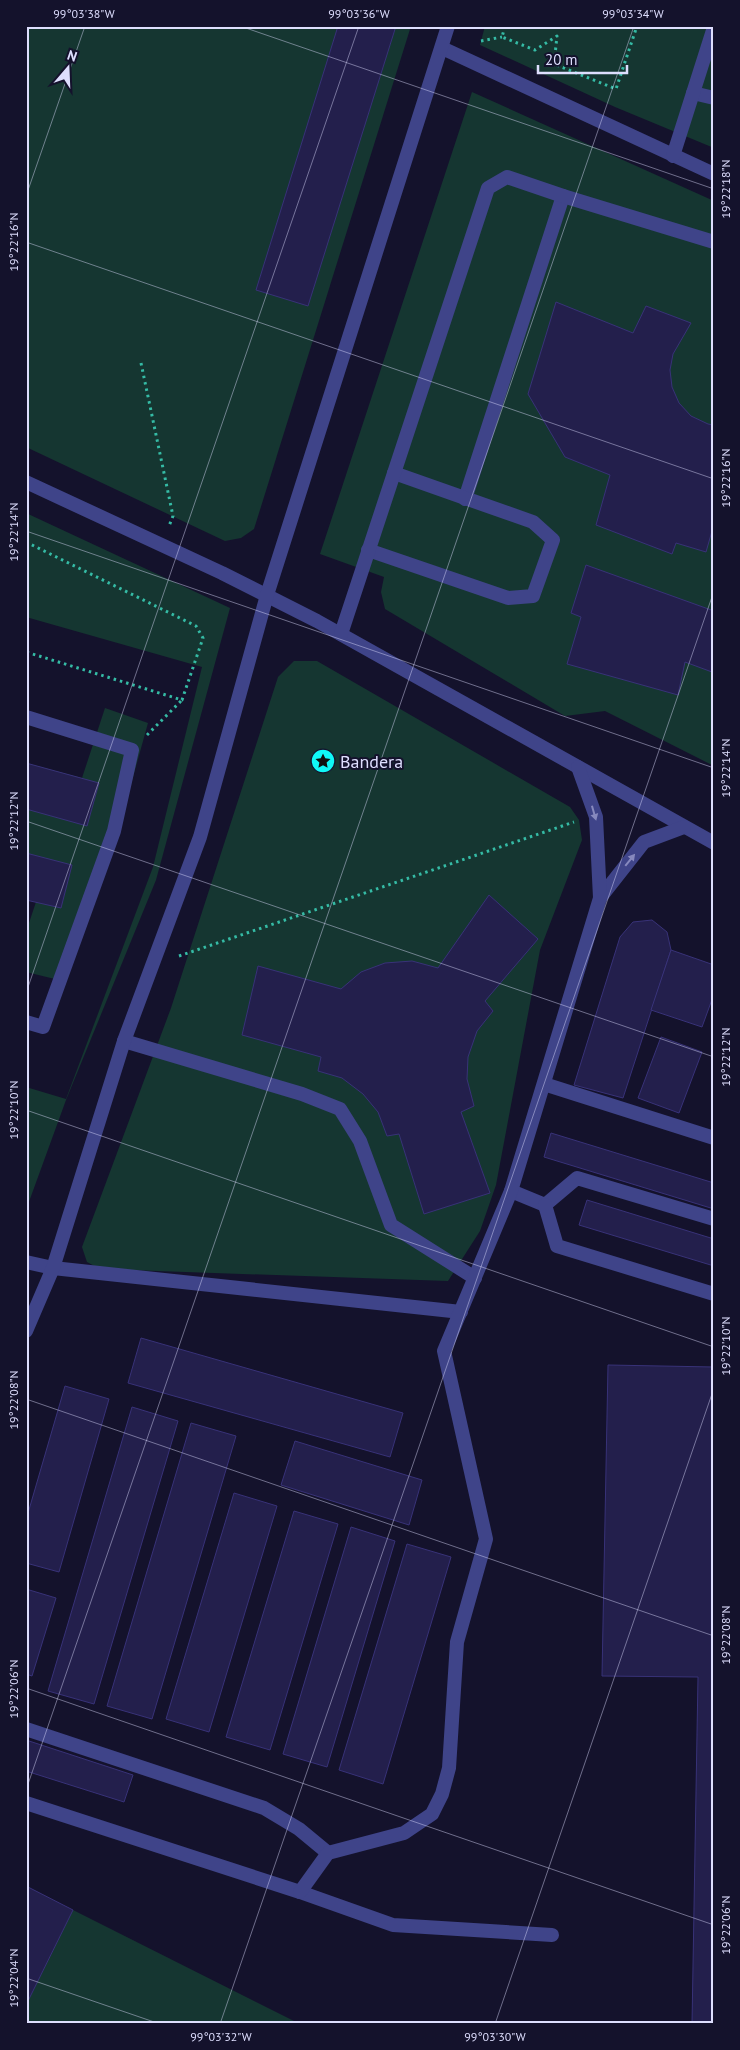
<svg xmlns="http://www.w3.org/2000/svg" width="740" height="2050" viewBox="0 0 740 2050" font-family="'PT Sans',sans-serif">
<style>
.green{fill:#153631}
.building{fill:#231f4c;stroke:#383278}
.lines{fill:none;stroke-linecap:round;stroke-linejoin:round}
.path{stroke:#35bba5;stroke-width:3;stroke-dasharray:2.5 4;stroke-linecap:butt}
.service{stroke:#3f4489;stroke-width:14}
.oneway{fill:#8789be}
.ticks{fill:none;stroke:#dedefe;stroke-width:1;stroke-opacity:0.45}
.labels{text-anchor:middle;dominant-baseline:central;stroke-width:4;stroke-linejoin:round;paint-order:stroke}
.poi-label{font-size:18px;fill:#dedefe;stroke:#14122c;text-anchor:start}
.neatline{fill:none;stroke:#dedefe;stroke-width:2}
.ticks-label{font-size:12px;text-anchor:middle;fill:#dedefe}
</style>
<rect width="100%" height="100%" fill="#14122c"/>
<g class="green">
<path d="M26 26H411L254 529 241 538 225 541 26 447Z"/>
<path d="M485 26H714V148L615 107 480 45Z"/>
<path d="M472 92 714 201V766L605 711 565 716 385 609 381 592 384 577 320 554Z"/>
<path d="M26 513 230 608 156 880 66 1100 26 1210V1087L66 1099 153 867 202 667 26 617Z"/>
<path d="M294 661H317L570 807 579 820 582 840 540 950 496 1185 480 1231 448 1281 100 1269 87 1262 82 1247 171 1008 278 677Z"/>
<path d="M105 708 148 723 115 842 59 980 26 972V932L36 902 26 900V763L82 778Z"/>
<path d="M73 1910 300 2024H26V2005Z"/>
</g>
<g class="building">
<path d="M338 26H396L308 306 256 290Z"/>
<path d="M556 302 633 333 646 306 691 323 673 354 670 370 672 387 679 403 691 416 708 424 714 425V524L706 552 676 543 672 554 596 525 610 475 565 457 528 394Z"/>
<path d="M586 565 714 611V665L712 672 685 662 678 695 567 664 581 617 571 613Z"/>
<path d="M26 763 99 783 87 826 26 809Z"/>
<path d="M26 853 72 865 61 908 26 900Z"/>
<path d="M489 895 538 939 485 1001 493 1011 477 1031 468 1057 467 1079 474 1106 461 1112 490 1193 424 1214 399 1134 387 1136 378 1112 363 1094 342 1078 318 1071 321 1057 242 1035 258 966 341 989 361 972 385 963 412 961 438 968Z"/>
<path d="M652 920 667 932 671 950 623 1098 574 1085 620 937 633 922Z"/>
<path d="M671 950 714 965V994L702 1027 651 1010Z"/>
<path d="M661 1037 702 1052 679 1113 638 1098Z"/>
<path d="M551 1133 714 1183V1209L544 1157Z"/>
<path d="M587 1200 714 1239V1266L579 1225Z"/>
<path d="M141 1338 403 1413 390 1457 128 1383Z"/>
<path d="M608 1365 714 1367V2024H692L698 1677 602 1676Z"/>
<path d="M65 1386 109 1399 59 1572 26 1563V1520Z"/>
<path d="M132 1407 178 1421 94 1704 48 1691Z"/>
<path d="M191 1423 236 1436 152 1719 107 1706Z"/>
<path d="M295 1441 422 1480 409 1525 281 1485Z"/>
<path d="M234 1493 277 1506 209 1732 166 1719Z"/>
<path d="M294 1511 338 1524 270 1750 226 1737Z"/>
<path d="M351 1527 395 1541 327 1767 283 1754Z"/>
<path d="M407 1544 451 1557 383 1784 339 1770Z"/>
<path d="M26 1589 56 1598 32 1676 26 1674Z"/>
<path d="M26 1740 133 1775 124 1802 26 1771Z"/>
<path d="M26 1886 73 1910 26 2005Z"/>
</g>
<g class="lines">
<g class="path">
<path d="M505 26 502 37 535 50 557 36 554 64 616 89 637 26"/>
<path d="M481 41 502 37"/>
<path d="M141 363 173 516 169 526"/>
<path d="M26 542 196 626 203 638 182 700 26 652"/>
<path d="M147 735 182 700"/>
<path d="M179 956 574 822"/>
</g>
<g class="service">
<path d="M442 48 714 174"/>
<path d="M693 93 714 98"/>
<path d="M673 156 714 27"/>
<path d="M26 482 222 573 317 621 714 843"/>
<path d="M465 499 563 196"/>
<path d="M368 550 508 598 533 596 553 540 533 522 394 473"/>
<path d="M341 634 488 188 507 177 563 196 714 242"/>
<path d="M26 717 132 750 114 831 43 1027 26 1022"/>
<path d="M600 898 644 842 684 827"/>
<path d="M124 1041 302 1094 340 1109 360 1141 391 1225 475 1278"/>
<path d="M544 1084 714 1138"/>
<path d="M511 1191 545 1205 577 1178 714 1219"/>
<path d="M545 1205 557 1246 714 1294"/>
<path d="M26 1262 53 1268 461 1312"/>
<path d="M26 1331 53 1268 124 1041 200 837 267 595 448 26"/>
<path d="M26 1729 264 1808 299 1829 328 1853"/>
<path d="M26 1803 300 1892 393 1925 552 1935"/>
<path d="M300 1892 328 1853 404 1833 432 1814 442 1794 449 1768 457 1642 486 1539 444 1351 511 1191 600 898 596 817 578 767"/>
</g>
</g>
<defs><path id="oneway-solid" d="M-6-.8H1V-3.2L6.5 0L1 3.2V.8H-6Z" transform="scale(1.25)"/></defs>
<g class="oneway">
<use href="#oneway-solid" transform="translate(594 813) rotate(74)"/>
<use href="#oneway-solid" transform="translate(630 860) rotate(-51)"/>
</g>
<path class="ticks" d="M240 26 714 189M26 196 85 26M26 242 714 479M26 531 714 768M26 821 714 1057M26 993 359 26M26 1110 714 1347M26 1399 714 1636M26 1688 714 1925M26 1790 634 26M26 1978 160 2024M220 2024 714 591M495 2024 714 1388"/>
<defs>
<g id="sight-disc" transform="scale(1.25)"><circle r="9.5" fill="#10f8f7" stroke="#14122c"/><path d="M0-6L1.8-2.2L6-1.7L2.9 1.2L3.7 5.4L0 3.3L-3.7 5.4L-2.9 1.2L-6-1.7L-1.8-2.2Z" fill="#111"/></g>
</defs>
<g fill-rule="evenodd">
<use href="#sight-disc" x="323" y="761"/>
</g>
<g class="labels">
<g class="poi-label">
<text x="340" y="761">Bandera</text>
</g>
</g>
<rect width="740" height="2050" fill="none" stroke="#14122c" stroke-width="55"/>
<g transform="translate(68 68) rotate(19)" stroke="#14122c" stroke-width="4" paint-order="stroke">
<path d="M0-4L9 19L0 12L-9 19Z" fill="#dedefe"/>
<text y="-8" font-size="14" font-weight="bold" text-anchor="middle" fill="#dedefe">N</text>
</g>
<path d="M538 65v8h89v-8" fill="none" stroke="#dedefe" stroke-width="2.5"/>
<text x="545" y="65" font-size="15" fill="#dedefe" stroke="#14122c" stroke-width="4" paint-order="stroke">20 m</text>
<rect x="28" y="28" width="684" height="1994" class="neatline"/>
<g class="ticks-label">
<text x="84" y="18">99°03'38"W</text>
<text x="359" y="18">99°03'36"W</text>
<text x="633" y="18">99°03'34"W</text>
<text transform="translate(726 189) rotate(-90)" y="4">19°22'18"N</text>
<text transform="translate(14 242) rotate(-90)" y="4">19°22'16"N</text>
<text transform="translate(726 478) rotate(-90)" y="4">19°22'16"N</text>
<text transform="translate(14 532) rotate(-90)" y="4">19°22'14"N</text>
<text transform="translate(726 768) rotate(-90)" y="4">19°22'14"N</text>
<text transform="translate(14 821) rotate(-90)" y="4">19°22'12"N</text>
<text transform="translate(726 1057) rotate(-90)" y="4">19°22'12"N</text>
<text transform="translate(14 1110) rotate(-90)" y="4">19°22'10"N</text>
<text transform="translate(726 1346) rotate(-90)" y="4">19°22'10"N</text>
<text transform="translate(14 1400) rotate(-90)" y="4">19°22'08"N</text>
<text transform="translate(726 1635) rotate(-90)" y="4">19°22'08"N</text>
<text transform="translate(14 1689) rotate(-90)" y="4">19°22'06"N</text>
<text transform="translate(726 1925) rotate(-90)" y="4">19°22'06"N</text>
<text transform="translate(14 1978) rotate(-90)" y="4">19°22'04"N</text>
<text x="221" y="2041">99°03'32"W</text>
<text x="495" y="2041">99°03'30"W</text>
</g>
</svg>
